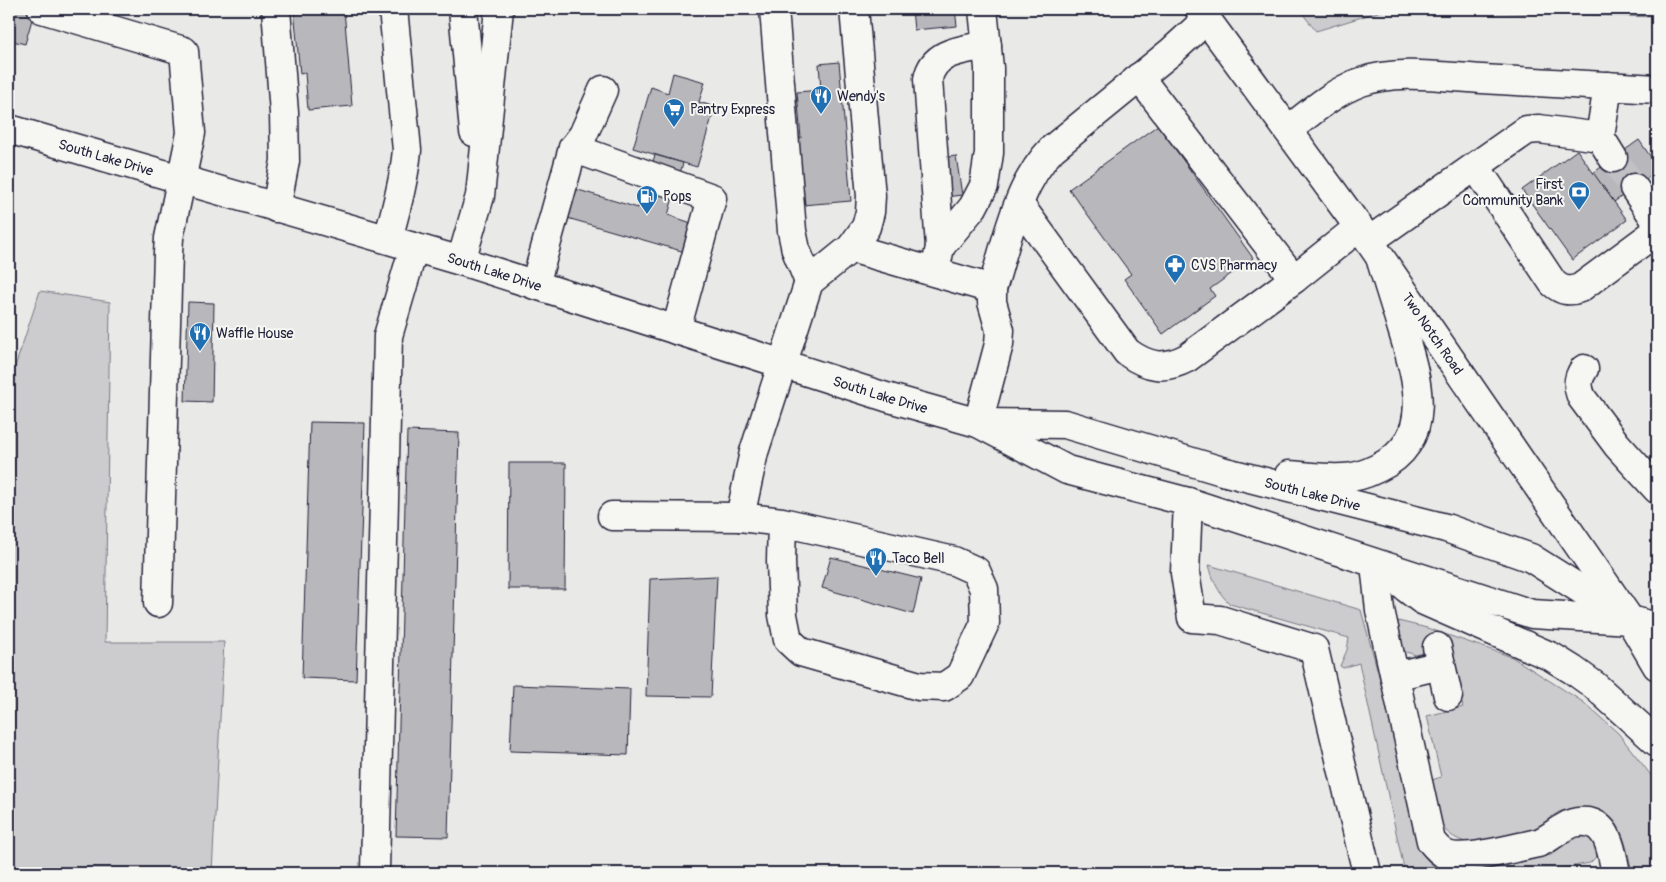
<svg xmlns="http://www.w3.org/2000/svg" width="1666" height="882" viewBox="0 0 1666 882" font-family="Pangolin,sans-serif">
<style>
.green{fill:#ccccce;stroke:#777784}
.building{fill:#b8b8bc;stroke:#22223b}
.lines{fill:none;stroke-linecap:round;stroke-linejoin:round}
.minor-tunnel{stroke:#c1c1c5;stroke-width:28;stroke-dasharray:28 14;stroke-linecap:butt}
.minor-casing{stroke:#22223b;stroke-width:31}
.major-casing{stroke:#22223b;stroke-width:31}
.minor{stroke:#f6f6f2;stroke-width:28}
.major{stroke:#f6f6f2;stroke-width:28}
.labels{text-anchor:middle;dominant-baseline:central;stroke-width:4;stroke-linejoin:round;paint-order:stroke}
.poi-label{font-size:14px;fill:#22223b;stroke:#f6f6f2;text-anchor:start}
.street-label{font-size:14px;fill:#22223b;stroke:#f6f6f2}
</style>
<rect width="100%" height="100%" fill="#e9e9e7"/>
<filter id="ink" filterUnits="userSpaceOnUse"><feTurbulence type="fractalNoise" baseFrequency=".02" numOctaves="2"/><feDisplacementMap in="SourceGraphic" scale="10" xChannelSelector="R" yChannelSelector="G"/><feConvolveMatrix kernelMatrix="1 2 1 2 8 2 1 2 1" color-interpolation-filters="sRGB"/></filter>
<g filter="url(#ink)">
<g class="green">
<path d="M1299 9H1388L1316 31Z"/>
<path d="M1465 9H1657V17L1488 12Z"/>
<path d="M40 291 110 302 105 642H224L212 873H9V385Z"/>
<path d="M1209 565 1361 610 1384 694 1418 846C1426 860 1433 869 1449 873H1405L1359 663 1343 668 1340 666 1347 650 1349 638 1230 604C1218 593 1213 580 1209 565Z"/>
<path d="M1398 621 1427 628 1512 657 1583 702 1618 733 1657 783V873H1632C1629 858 1626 840 1618 826 1609 808 1576 805 1559 812 1551 816 1545 823 1537 827 1526 833 1479 844 1466 842 1460 841 1447 834 1444 828 1439 822 1434 790 1432 780L1441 777 1427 716 1463 707 1446 640 1423 644V653L1416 655 1406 652 1401 645Z"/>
<path d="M1582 835 1591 837 1598 848 1597 856 1590 863 1538 873H1472L1551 855 1574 837Z"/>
</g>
<g class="building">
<path d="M9 9H35L25 44 9 40Z"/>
<path d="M294 9H344L352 106 308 110 305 73 300 74Z"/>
<path d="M912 9H955L957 26 914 30Z"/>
<path d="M839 62 851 201 802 205 796 139 801 138 797 92 821 90 819 64Z"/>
<path d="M673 73 705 82 699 102 715 107 697 167 633 148 651 87 668 93Z"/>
<path d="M1158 125 1253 258 1210 289 1215 296 1163 334 1124 279 1131 274 1069 189Z"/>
<path d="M1639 140 1657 166V171L1614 202 1593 173Z"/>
<path d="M1577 150 1627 220 1572 260 1522 190Z"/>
<path d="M655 155 683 163 668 215 700 226 692 254 557 215 565 186 638 208Z"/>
<path d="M956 156 962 195 945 197 941 158Z"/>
<path d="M188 302 214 303 212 402 185 401Z"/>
<path d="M310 422 365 423 356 680 302 678Z"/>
<path d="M407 431 459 433 448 837 396 836Z"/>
<path d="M509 463H566L565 589H508Z"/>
<path d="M831 557 921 579 913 614 822 588Z"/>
<path d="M717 576 711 697 646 696 650 579Z"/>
<path d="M513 685 630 689 628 755 510 751Z"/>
</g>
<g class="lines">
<path class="minor-tunnel" d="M1613 158 1634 188"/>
<g class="minor-casing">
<g id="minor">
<path d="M42 9 184 51 191 133 169 238 168 253 158 603"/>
<path d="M276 9 284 113 285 161 276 208"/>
<path d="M463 9 474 132"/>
<path d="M774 9 792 231 796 250 809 282"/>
<path id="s1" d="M1199 9 1369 241 1630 620 1657 666"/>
<path d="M1139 77 1294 279"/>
<path d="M1608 86 1600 137 1613 158"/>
<path d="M1288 130C1311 112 1333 92 1361 82 1397 69 1445 77 1482 79 1541 82 1599 86 1657 89"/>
<path d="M573 148 583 135 603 90"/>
<path d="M1476 167 1553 283C1562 291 1569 292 1580 288L1657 231"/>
<path d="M1634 188 1657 222"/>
<path d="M1019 204 1127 352C1148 367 1164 370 1187 358L1294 279 1359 227"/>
<path d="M388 239C396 209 404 181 407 150L393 9"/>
<path d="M1369 241 1527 130 1539 129 1600 137"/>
<path d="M940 247 973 207 984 186 989 153V68L983 9"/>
<path d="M851 248 992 289"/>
<path d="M461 261 480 196 499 9"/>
<path d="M935 272 940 247 928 79C933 51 963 50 987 45"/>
<path d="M535 285 573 148 712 198 676 330"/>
<path d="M1584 369C1577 379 1577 387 1582 398L1617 445 1657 489"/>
<path d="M978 423 999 344 1000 330 992 302V289C1007 241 1017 185 1052 149L1172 51 1207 19"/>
<path d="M1188 502 1185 573 1192 618 1220 620 1314 649 1367 873"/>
<path d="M612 516 740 517 754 452 809 282 851 248 866 227 870 212 871 196 854 9"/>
<path d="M740 517 782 522 954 561 976 571 984 589 985 623 960 676 944 687 919 686 801 652 788 640 783 615 781 561 782 522"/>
<path d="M1375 564 1380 610 1431 841C1435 846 1439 851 1445 854 1463 863 1517 847 1538 843 1549 839 1555 832 1565 827 1572 822 1579 821 1587 822 1610 825 1612 856 1616 873"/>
<path d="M1437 647 1448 696"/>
<path d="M1395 676 1441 665"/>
<path d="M375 870 388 336 414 247"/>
</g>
</g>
<g class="major-casing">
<g id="major">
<path id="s2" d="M9 129 461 261 886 397 978 423 1067 470 1188 502 1532 614 1630 620 1657 627"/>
<path id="s3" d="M983 423 1065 424 1222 471 1446 528 1531 558 1626 618"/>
<path d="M1289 475C1306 476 1325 479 1342 478 1354 478 1368 473 1378 468 1437 439 1417 378 1402 329 1395 305 1387 281 1380 257"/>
<path d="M1388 574 1422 600 1552 657 1573 670 1594 685 1657 742"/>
</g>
</g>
<use href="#minor" class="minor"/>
<use href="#major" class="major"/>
</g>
</g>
<defs>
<g id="restaurant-pin" transform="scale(1.125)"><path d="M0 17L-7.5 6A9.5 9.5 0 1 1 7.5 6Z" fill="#1f6fb2" stroke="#f6f6f2"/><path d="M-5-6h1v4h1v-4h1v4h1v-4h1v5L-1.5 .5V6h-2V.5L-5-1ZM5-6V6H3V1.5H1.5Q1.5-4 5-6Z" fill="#fff"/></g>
<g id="supermarket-pin" transform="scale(1.125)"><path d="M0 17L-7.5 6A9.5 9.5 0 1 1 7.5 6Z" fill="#1f6fb2" stroke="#f6f6f2"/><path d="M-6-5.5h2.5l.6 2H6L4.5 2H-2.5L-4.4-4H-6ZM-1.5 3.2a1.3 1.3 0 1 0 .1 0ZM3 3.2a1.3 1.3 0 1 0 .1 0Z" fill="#fff"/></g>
<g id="bank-pin" transform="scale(1.125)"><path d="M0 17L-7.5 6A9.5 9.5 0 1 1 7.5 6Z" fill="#1f6fb2" stroke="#f6f6f2"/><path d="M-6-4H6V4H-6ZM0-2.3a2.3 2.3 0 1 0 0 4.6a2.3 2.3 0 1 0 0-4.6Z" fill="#fff"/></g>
<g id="fuel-pin" transform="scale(1.125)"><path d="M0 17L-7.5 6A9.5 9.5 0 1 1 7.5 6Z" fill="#1f6fb2" stroke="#f6f6f2"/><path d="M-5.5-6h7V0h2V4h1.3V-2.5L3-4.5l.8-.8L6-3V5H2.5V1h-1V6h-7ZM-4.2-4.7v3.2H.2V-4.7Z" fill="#fff"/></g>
<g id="pharmacy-pin" transform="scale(1.125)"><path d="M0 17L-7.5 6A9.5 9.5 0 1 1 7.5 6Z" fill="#1f6fb2" stroke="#f6f6f2"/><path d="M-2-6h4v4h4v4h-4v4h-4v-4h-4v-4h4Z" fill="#fff"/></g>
</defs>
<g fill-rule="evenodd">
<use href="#restaurant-pin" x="821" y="96"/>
<use href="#supermarket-pin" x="674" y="109"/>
<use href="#bank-pin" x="1579" y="192"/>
<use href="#fuel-pin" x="647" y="196"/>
<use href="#pharmacy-pin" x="1175" y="265"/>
<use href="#restaurant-pin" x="200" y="333"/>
<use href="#restaurant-pin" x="876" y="558"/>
</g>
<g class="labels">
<g class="poi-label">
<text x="837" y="96">Wendy's</text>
<text x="690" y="109">Pantry Express</text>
<text x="1563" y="184" text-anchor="end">First<tspan x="1563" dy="16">Community Bank</tspan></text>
<text x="663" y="196">Pops</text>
<text x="1191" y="265">CVS Pharmacy</text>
<text x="216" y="333">Waffle House</text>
<text x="892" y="558">Taco Bell</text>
</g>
<g class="street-label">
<text stroke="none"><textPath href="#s2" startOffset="101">South Lake Drive</textPath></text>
<text stroke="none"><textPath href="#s2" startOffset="506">South Lake Drive</textPath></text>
<text stroke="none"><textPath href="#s1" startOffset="400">Two Notch Road</textPath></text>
<text stroke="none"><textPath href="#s2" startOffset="911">South Lake Drive</textPath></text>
<text stroke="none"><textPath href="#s3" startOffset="339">South Lake Drive</textPath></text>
</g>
</g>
<rect width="1666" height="882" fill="none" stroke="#f6f6f2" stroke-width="30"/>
<rect x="15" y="15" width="1636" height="852" fill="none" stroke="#22223b" stroke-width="2" filter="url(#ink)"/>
</svg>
